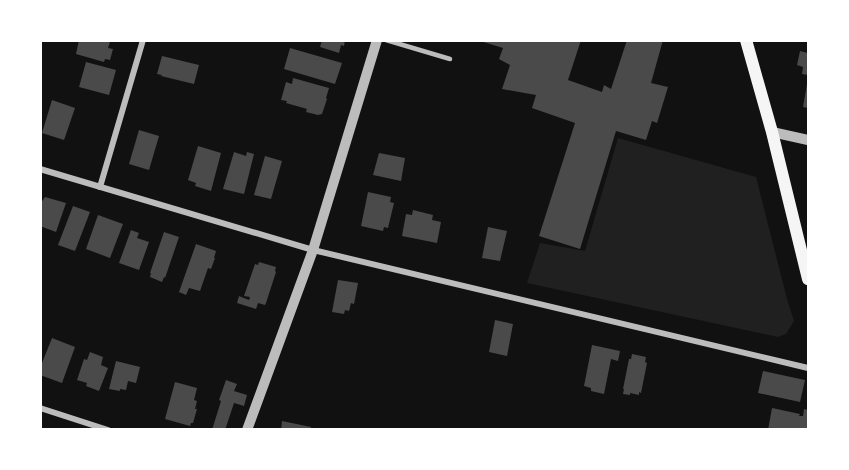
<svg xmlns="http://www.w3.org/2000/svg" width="849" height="470" viewBox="0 0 849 470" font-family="'Noto Sans',sans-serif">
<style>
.green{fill:#202020}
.building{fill:#4a4a4a}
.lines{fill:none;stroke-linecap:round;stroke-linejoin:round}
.service{stroke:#bcbcbc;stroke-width:4.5}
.minor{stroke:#bcbcbc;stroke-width:6}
.tertiary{stroke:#bcbcbc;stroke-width:10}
.secondary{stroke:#f5f5f5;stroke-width:12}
</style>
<rect width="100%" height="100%" fill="#111"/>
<path class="green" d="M618 138 756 177 787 299 794 321 786 334 778 337 527 283 540 243 585 251Z"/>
<g class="building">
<path d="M79 40H104L110 42 108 48 113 49 110 60 105 59 104 62 76 54Z"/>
<path d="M322 40H345L344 46 341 45 339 53 320 47Z"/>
<path d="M477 40H581L568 80 602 92 604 85 611 89 627 40H663L651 83 668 87 657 123 652 121 646 140 616 131 580 249 539 236 575 123 532 108 536 95 502 89 510 65 499 59 503 48Z"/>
<path d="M290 48 342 63 335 84 284 69Z"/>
<path d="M800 51 808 53V75L802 74 803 67 797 65Z"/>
<path d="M162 56 199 65 194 84 161 76 162 75 157 74Z"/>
<path d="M86 62 116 70 109 95 79 87Z"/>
<path d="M293 78 329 88 326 98 327 99 322 114 318 115 306 112 307 109 286 103 287 101 281 100 286 82 292 84Z"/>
<path d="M807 84H808V108L803 107Z"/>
<path d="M52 100 75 108 64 140 42 133Z"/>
<path d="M139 130 159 136 149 170 129 164Z"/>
<path d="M198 146 221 153 211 191 195 186 196 183 188 180Z"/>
<path d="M234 152 246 156 247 152 254 154 244 194 223 189Z"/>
<path d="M379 153 405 158 401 181 373 175Z"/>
<path d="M265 156 282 161 271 199 254 195Z"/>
<path d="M368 192 391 197 390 202 394 203 388 228 384 227 383 231 361 226Z"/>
<path d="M45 197 66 203 56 232 40 226V204Z"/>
<path d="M73 206 90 212 75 251 58 245Z"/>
<path d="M413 210 433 215 432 220 441 222 437 243 402 236 406 214 412 215Z"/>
<path d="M98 215 123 224 110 258 86 249Z"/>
<path d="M488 227 507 231 500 261 482 258Z"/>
<path d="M131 230 139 233 137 238 149 242 139 270 119 263Z"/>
<path d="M164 232 179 237 165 278 164 277 162 282 150 277 151 273H150Z"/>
<path d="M196 244 216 251 214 258H215L211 269 208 268 200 291 189 288 186 295 179 292Z"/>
<path d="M259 262 276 267 275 271 276 272 266 303 265 305 258 303 256 309 237 303 239 296 249 300 250 297 244 296 255 264 258 265Z"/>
<path d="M338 280 358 283 354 304 351 303 349 311 345 310 344 314 332 312Z"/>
<path d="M495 320 513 324 507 356 489 352Z"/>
<path d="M52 338 75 347 62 383 40 375V368Z"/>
<path d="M592 345 620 351 618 361 611 359 604 394 591 391V388L584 386Z"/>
<path d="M90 352 103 357 101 365 108 368 99 391 86 386 87 383 77 380 84 359 87 360Z"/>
<path d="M632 354 646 357 645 362 647 363 641 393 639 392V395L630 393V395L623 394 624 389H623L629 359H631Z"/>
<path d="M116 361 140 367 136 383 128 381 126 390 120 389V391L109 389Z"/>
<path d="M763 371 805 380 800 402 758 393Z"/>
<path d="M226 380 237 384 234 391 247 395 244 406 234 403 225 430H212L221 401 219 400Z"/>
<path d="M175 382 197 388 194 400 197 401 195 409H197L193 423H191L190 426 165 419Z"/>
<path d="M772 408 800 414 799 416H803L804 409 808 410V430H768Z"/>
<path d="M282 421 311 427V430H281Z"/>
</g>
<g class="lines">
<path class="service" d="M386 40 450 59"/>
<g class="minor">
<path d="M40 169 313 250 808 368"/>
<path d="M100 187 143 40"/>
<path d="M40 408 108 430"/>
</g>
<g class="tertiary">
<path d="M772 132 808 140"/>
<path d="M247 430 313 250 377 40"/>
</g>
<path class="secondary" d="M746 40 772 132 808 279"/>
</g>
<rect width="849" height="470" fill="none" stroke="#ffffff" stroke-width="84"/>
</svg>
